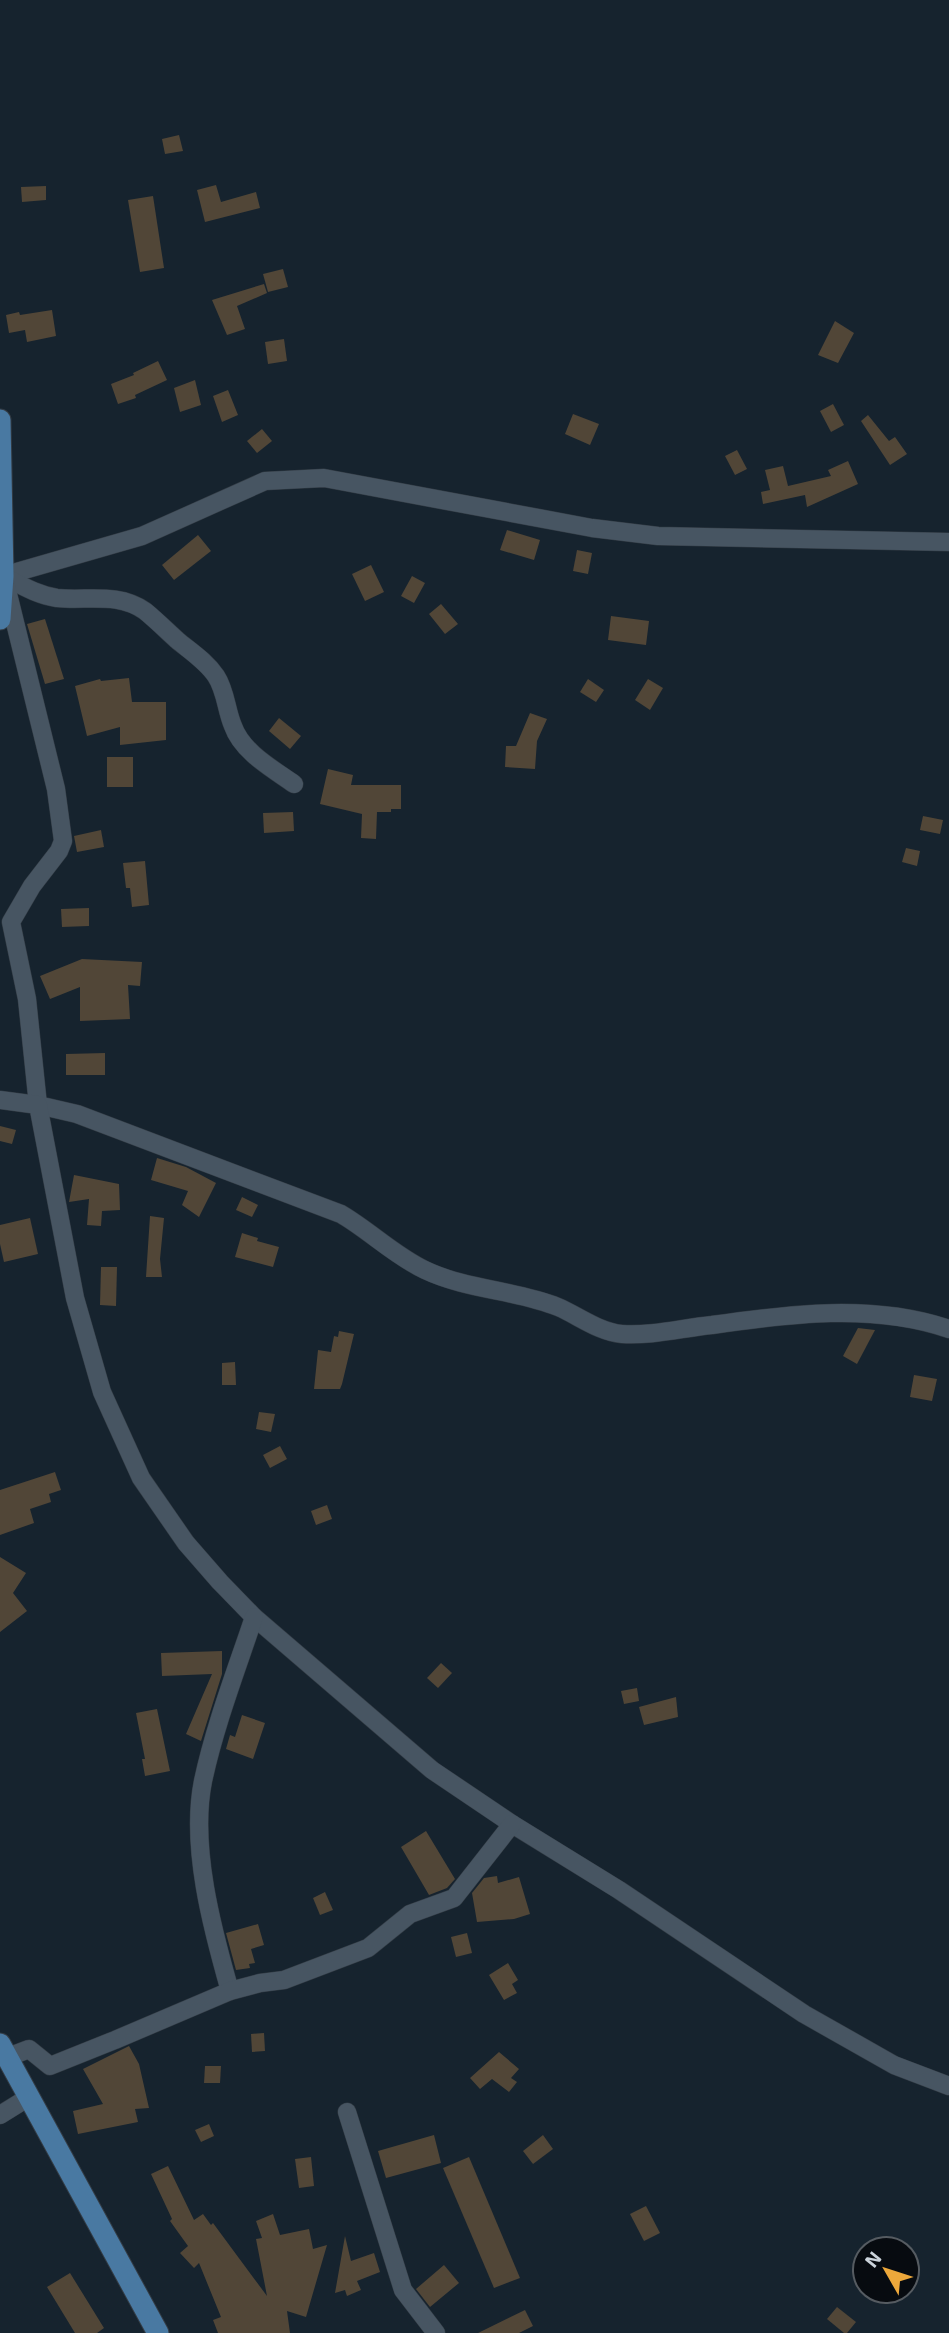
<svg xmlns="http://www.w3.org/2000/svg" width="949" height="2333" viewBox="0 0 949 2333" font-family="'Exo 2',sans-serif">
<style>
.building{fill:#514637}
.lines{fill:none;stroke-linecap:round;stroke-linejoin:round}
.minor-casing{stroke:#333c45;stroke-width:19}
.major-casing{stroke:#333c45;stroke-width:23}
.minor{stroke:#475562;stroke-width:18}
.major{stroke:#4979a2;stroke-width:21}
</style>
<rect width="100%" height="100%" fill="#16232e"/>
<g class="building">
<path d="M179 135 183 151 165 154 162 139Z"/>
<path d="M216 185 221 202 256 192 260 208 205 222 197 190Z"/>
<path d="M46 186V200L22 202 21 187Z"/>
<path d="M153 196 164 268 140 272 128 200Z"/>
<path d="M283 269 288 287 268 292 263 274Z"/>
<path d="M264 284 267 293 237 306 245 329 227 335 212 300Z"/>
<path d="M52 310 56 336 27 342 25 330 9 333 6 315 19 312 20 315Z"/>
<path d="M835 321 854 333 838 363 818 355Z"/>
<path d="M284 339 287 361 268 364 265 342Z"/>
<path d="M158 361 167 380 135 395 136 398 118 404 111 384 134 375 133 373Z"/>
<path d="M195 380 201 405 180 412 174 388Z"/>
<path d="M228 390 238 415 222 422 213 396Z"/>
<path d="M833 404 844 425 831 432 820 411Z"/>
<path d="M573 414 599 424 590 445 565 434Z"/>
<path d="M868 415 889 441 895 437 907 454 890 465 861 421Z"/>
<path d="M262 429 272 441 257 453 247 441Z"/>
<path d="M737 450 747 469 735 475 725 456Z"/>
<path d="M848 461 858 484 807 507 805 495 763 504 761 492 770 490 765 470 783 466 788 486 831 476 828 470Z"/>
<path d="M507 530 540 540 534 560 500 550Z"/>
<path d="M198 535 211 551 174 580 162 565Z"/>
<path d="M577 550 592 553 588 574 573 571Z"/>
<path d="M371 565 384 592 365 601 352 574Z"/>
<path d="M412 576 425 583 414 603 401 596Z"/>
<path d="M441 604 458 624 445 634 429 614Z"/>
<path d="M611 616 649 621 646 645 608 640Z"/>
<path d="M45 619 64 679 45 684 27 624Z"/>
<path d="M129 678 132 702H166V740L120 745V727L87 736 75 686 100 679 101 681Z"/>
<path d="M588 679 604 690 596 702 580 692Z"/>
<path d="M648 679 663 688 650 710 635 700Z"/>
<path d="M530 713 547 719 537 741 535 769 505 767 506 746H516Z"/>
<path d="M279 718 301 736 290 749 269 731Z"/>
<rect x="107" y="757" width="26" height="30"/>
<path d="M328 769 353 775 351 785H401V809H391V812H377L376 839 361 838 362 814 320 804Z"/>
<path d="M293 812 294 831 264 833 263 813Z"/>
<path d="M923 816 943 820 940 834 920 830Z"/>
<path d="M101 830 104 847 77 852 74 836Z"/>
<path d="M906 848 920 851 917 866 902 862Z"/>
<path d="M145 861 149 905 132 907 130 888H126L123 863Z"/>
<path d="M89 908V926L62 927 61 909Z"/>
<path d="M82 959 142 962 140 986 128 985 130 1019 80 1021V987L50 999 40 976Z"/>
<path d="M105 1053V1075H66V1054Z"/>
<path d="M0 1126 16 1130 12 1144 0 1141Z"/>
<path d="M157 1158 186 1167 216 1183 199 1217 182 1205 188 1191 151 1180Z"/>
<path d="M74 1175 119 1184 120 1210 102 1211 101 1226 87 1225 89 1199 69 1202Z"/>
<path d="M242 1197 258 1205 252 1217 236 1210Z"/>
<path d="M150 1216 164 1218 160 1259 162 1277H146Z"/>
<path d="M30 1218 38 1254 4 1262 0 1244V1225Z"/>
<path d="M242 1233 258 1238 257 1241 279 1247 273 1267 235 1257Z"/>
<path d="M101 1267H117L116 1306 100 1305Z"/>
<path d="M858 1328 875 1330 857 1364 843 1356Z"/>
<path d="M339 1331 354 1334 342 1384 340 1389H314L318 1350 331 1352 334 1336 338 1337Z"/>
<path d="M235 1362 236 1385H222V1363Z"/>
<path d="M914 1375 937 1379 932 1401 910 1397Z"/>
<path d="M259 1412 275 1414 271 1432 256 1429Z"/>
<path d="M280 1446 287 1459 270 1468 263 1455Z"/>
<path d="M55 1472 61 1490 49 1494 51 1502 30 1509 34 1523 0 1535V1490Z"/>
<path d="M327 1505 332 1519 316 1525 311 1511Z"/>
<path d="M0 1557 26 1573 13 1593 27 1611 0 1632Z"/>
<path d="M222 1651V1674L201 1741 186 1734 212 1674 162 1676 161 1653Z"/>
<path d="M441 1663 452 1673 438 1688 427 1678Z"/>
<path d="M637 1688 639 1701 624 1704 621 1691Z"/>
<path d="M676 1697 678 1717 644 1725 639 1707Z"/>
<path d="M157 1709 170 1771 145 1776 142 1759H145L136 1713Z"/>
<path d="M242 1715 265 1723 253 1759 226 1749 230 1735 235 1737Z"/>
<path d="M426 1831 455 1879 447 1888 429 1895 401 1847Z"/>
<path d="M497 1876 498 1883 519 1877 530 1914 514 1919 477 1922 472 1893 484 1878Z"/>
<path d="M325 1892 333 1910 320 1915 313 1898Z"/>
<path d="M258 1924 264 1945 251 1949 255 1963 249 1964 250 1968 236 1970 226 1933Z"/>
<path d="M467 1933 472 1953 456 1957 451 1937Z"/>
<path d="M508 1963 518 1980 512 1984 517 1993 504 2000 489 1975Z"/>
<path d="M264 2033 265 2051 252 2052 251 2034Z"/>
<path d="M129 2046 139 2064 149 2108 135 2109 138 2122 78 2134 73 2111 103 2104 83 2069Z"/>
<path d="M499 2052 519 2069 511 2078 517 2082 509 2092 492 2079 480 2089 470 2078Z"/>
<path d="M205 2066H221L220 2083H204Z"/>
<path d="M209 2124 214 2136 201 2142 195 2130Z"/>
<path d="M434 2135 441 2163 386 2178 378 2151Z"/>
<path d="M543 2135 553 2149 533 2164 523 2151Z"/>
<path d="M311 2157 314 2186 299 2188 295 2159Z"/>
<path d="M469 2157 520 2278 494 2288 443 2168Z"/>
<path d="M168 2166 194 2220 203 2214 211 2225 213 2223 267 2296 256 2239 262 2238 256 2221 273 2214 280 2235 309 2229 313 2249 327 2245 306 2317 287 2311 290 2333H218L213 2320 221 2317 199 2263 194 2268 180 2253 188 2246 170 2221 172 2219 151 2174Z"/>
<path d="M646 2206 660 2233 644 2241 630 2214Z"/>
<path d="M345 2236 351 2261 374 2253 380 2272 357 2281 361 2290 347 2296 345 2290 335 2293Z"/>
<path d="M444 2265 459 2283 430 2307 416 2289Z"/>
<path d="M70 2273 104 2328 97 2333H75L47 2287Z"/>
<path d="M837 2307 856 2322 847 2333H844L827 2319Z"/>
<path d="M525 2310 533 2326 519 2333H478Z"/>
</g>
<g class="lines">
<g class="minor-casing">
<g id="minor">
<path d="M3 576 142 536 265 481 324 478 592 528 658 536 949 542"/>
<path d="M3 576C21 585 37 595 57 598 88 601 118 592 145 611 156 620 166 630 177 640 190 651 206 661 216 676 226 691 226 710 233 726 242 752 273 769 294 784"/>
<path d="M6 586 56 789 63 841 59 851 32 886 11 922 27 999 38 1105 77 1114 341 1214C370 1231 395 1256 425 1270 467 1290 516 1290 558 1307 579 1316 599 1332 622 1334 652 1336 682 1328 712 1325 789 1314 873 1303 949 1329"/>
<path d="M0 1100 38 1105 75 1298 102 1392 141 1478 186 1543 220 1582 254 1617 432 1770 512 1824 619 1890 804 2014 894 2065 949 2086"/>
<path d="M230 1991C212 1928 190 1846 203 1781 215 1725 236 1671 254 1617"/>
<path d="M8 2057 29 2049 50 2066 115 2040 230 1991 260 1983 284 1980 368 1948 410 1914 454 1898 512 1824"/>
<path d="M347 2112 403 2290 436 2333"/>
<path d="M0 2115 29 2097"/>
</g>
</g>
<g class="major-casing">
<g id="major">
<path d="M0 420 3 576 0 619"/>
<path d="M0 2044 158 2333"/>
</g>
</g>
<use href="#minor" class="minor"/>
<use href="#major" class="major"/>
</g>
<g transform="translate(886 2270) rotate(309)"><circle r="33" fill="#070b10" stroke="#555b61" stroke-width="2"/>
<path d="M0-5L12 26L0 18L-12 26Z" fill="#eda83b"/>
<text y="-10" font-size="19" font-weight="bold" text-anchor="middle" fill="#cbd3db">N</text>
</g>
</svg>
